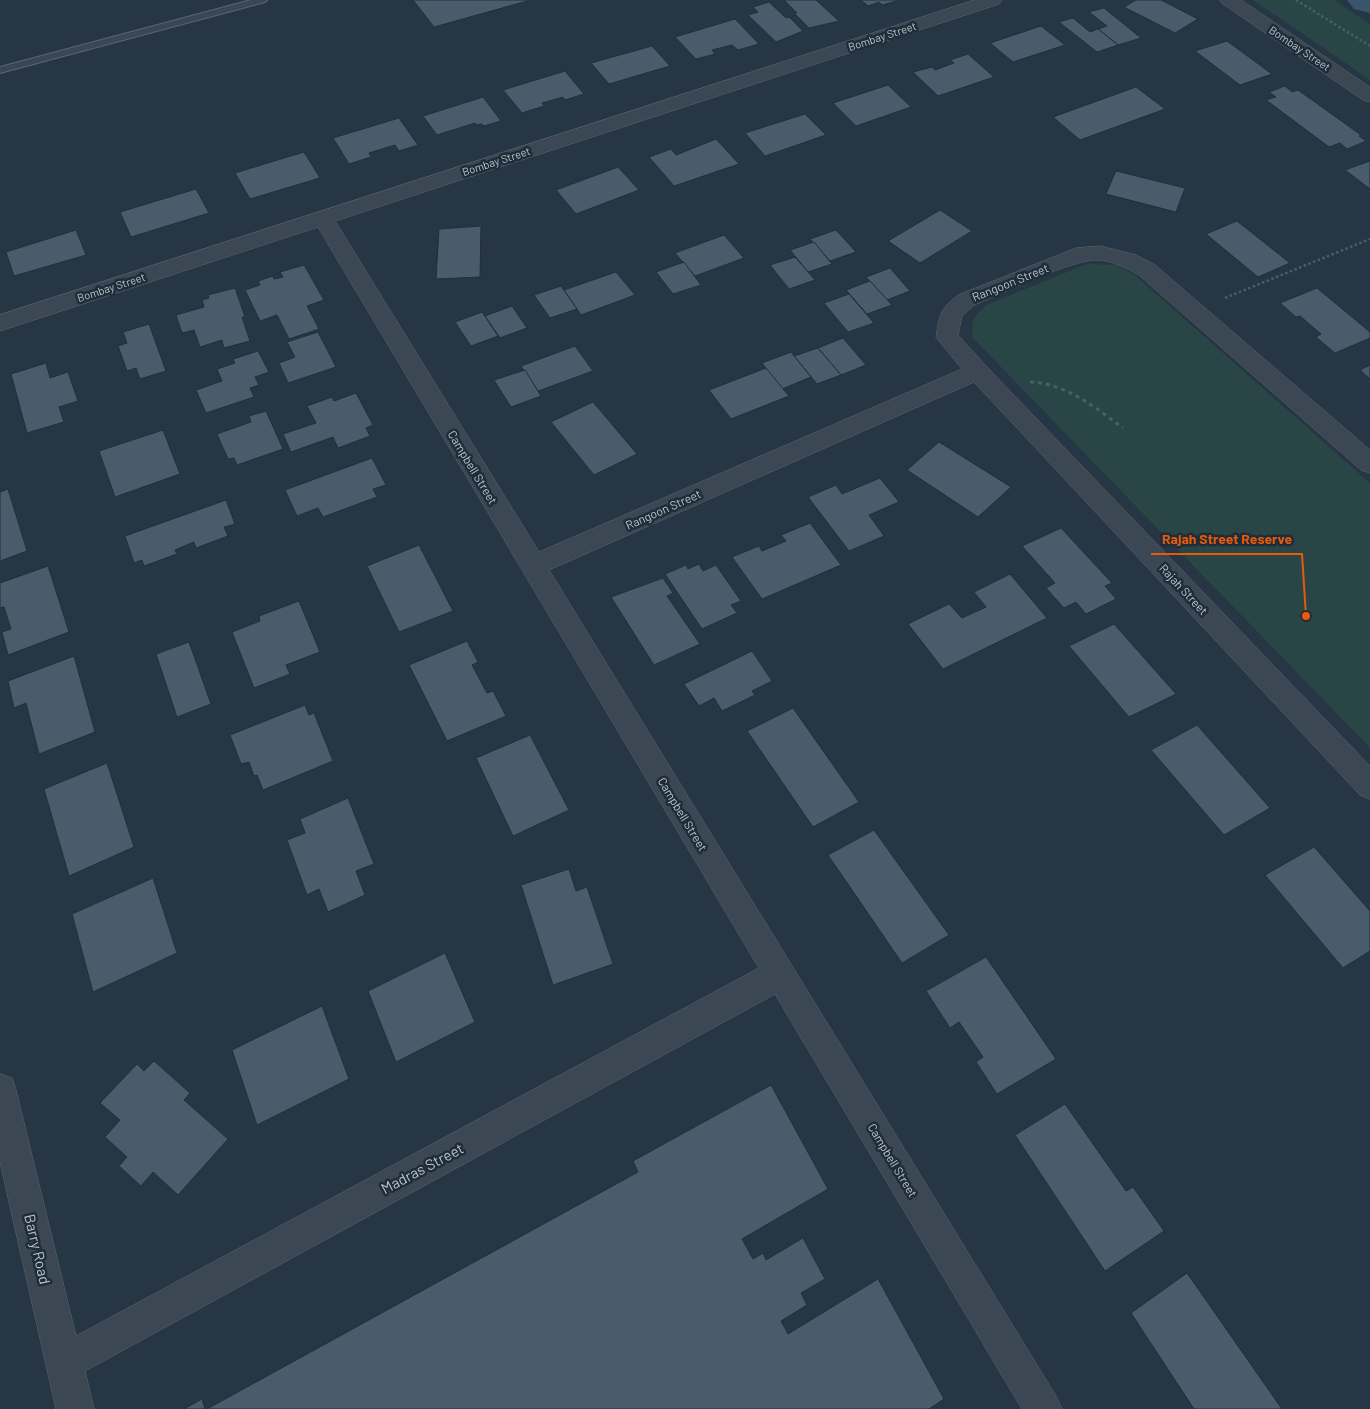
<svg xmlns="http://www.w3.org/2000/svg" width="1370" height="1409" viewBox="0 0 1370 1409" font-family="Barlow,sans-serif">
<style>
.green{fill:#294545}
.lines{fill:none;stroke-linecap:round;stroke-linejoin:round}
.river{fill:#3a546c;fill-rule:evenodd}
.building{fill:#4a5c6b;stroke:#222f3b}
.lane-casing{stroke:#5a6671;stroke-width:2}
.street-casing{stroke:#5a6671;stroke-width:1}
.path-far1{stroke:#476161;stroke-width:2.5;stroke-dasharray:2.5 2.5;stroke-linecap:butt}
.path{stroke:#476161;stroke-width:3;stroke-dasharray:4 4;stroke-linecap:butt}
.lane{fill:#3b4854;fill-rule:evenodd}
.street{fill:#3b4854;fill-rule:evenodd}
.labels{text-anchor:middle;dominant-baseline:central;stroke-width:5;stroke-linejoin:round;paint-order:stroke}
.far-street-label{font-size:11px;fill:#b9c3cd;stroke:#1f2d39}
.street-label{font-size:12px;fill:#b9c3cd;stroke:#1f2d39}
.near-street-label{font-size:15px;fill:#b9c3cd;stroke:#1f2d39}
.leader{fill:none;stroke:#e8590c;stroke-width:2}
.callout-dot{fill:#e8590c;stroke:#1f2d39;stroke-width:2}
.callout-label{font-size:14px;text-anchor:middle;font-weight:bold;fill:#e8590c;stroke:#1f2d39;stroke-width:5;stroke-linejoin:round;paint-order:stroke}
</style>
<rect width="100%" height="100%" fill="#263644"/>
<g class="green">
<path d="M1253 0H1334L1370 24V80Z"/>
<path d="M1087 264 1116 265 1136 276 1370 483V748L972 337 973 319 986 305Z"/>
</g>
<g class="lines">
<path class="river" d="M1347 0H1370V13L1354 9Z"/>
</g>
<g class="building">
<path d="M413 0H531L434 27Z"/>
<path d="M784 0H816L839 21 809 28 794 13H797Z"/>
<path d="M861 0H896L897 1 882 5 879 2 868 6Z"/>
<path d="M1136 0H1161L1198 19 1175 33 1124 7Z"/>
<path d="M769 2 786 18 789 17 803 31 776 42 748 15 758 12 753 7Z"/>
<path d="M1104 8 1141 38 1118 45 1098 29 1107 26 1089 12Z"/>
<path d="M1073 18 1090 32 1098 29 1118 45 1097 52 1059 22Z"/>
<path d="M735 19 759 44 738 50 732 45 712 50 715 54 696 59 675 37Z"/>
<path d="M1041 26 1065 45 1013 62 990 43Z"/>
<path d="M1227 41 1272 74 1240 85 1195 51Z"/>
<path d="M652 46 670 66 609 84 591 63Z"/>
<path d="M968 54 994 77 938 96 913 72 932 67 935 70 954 63 950 60Z"/>
<path d="M565 71 584 94 565 100 563 97 542 103 544 106 522 113 503 90Z"/>
<path d="M888 85 911 107 856 126 833 103Z"/>
<path d="M1285 86 1292 92 1298 90 1361 135 1359 136 1366 141 1347 149 1340 143 1329 147 1266 100 1276 97 1269 92Z"/>
<path d="M1136 87 1165 109 1080 140 1053 117Z"/>
<path d="M483 97 501 121 484 126 482 124 477 125 475 123 437 135 423 116Z"/>
<path d="M805 114 826 135 765 156 745 133Z"/>
<path d="M399 118 418 145 399 151 395 145 369 153 371 157 349 164 333 138Z"/>
<path d="M716 139 739 164 674 186 649 157 671 149 676 155Z"/>
<path d="M304 152 320 178 250 199 235 173Z"/>
<path d="M1370 161V189L1345 170Z"/>
<path d="M618 167 639 190 576 214 556 190Z"/>
<path d="M1116 171 1185 188 1176 212 1106 194Z"/>
<path d="M196 189 209 213 131 237 120 212Z"/>
<path d="M940 210 972 231 920 263 888 241Z"/>
<path d="M1237 221 1290 263 1258 277 1206 234Z"/>
<path d="M481 226 480 277 436 279 439 229Z"/>
<path d="M76 230 86 255 14 276 6 252Z"/>
<path d="M836 230 856 252 830 261 810 239Z"/>
<path d="M724 235 744 258 695 276 675 253Z"/>
<path d="M814 242 832 264 808 272 790 250Z"/>
<path d="M795 257 815 280 789 289 770 265Z"/>
<path d="M684 262 701 285 673 294 656 272Z"/>
<path d="M304 265 324 300 307 306 319 329 289 339 277 315 260 321 245 290 260 285 258 281 273 276 274 279 283 277 280 272Z"/>
<path d="M890 268 910 291 887 300 866 277Z"/>
<path d="M616 272 635 295 581 315 564 290Z"/>
<path d="M870 281 892 305 867 314 846 290Z"/>
<path d="M561 286 577 309 550 318 534 295Z"/>
<path d="M235 288 245 317H242L250 341 224 348 222 340 200 347 194 330 182 333 176 315 204 307 202 300 209 298 208 295Z"/>
<path d="M1317 288 1370 332V338L1335 353 1316 337 1321 334 1300 316 1296 317 1280 303Z"/>
<path d="M849 294 874 323 848 332 824 303Z"/>
<path d="M512 306 527 328 500 338 485 316Z"/>
<path d="M482 312 498 336 471 346 455 322Z"/>
<path d="M149 324 166 371 140 379 136 368 127 371 118 346 127 343 123 332Z"/>
<path d="M318 332 336 367 288 383 279 363 295 357 287 342Z"/>
<path d="M843 338 866 365 841 375 818 348Z"/>
<path d="M575 346 593 371 538 391 521 366Z"/>
<path d="M818 348 841 375 817 384 794 356Z"/>
<path d="M258 351 269 372 255 377 259 385 250 388 254 397 206 413 196 390 222 381 217 369 235 363 233 359Z"/>
<path d="M791 352 811 377 782 389 762 363Z"/>
<path d="M46 363 50 378 68 372 78 401 59 407 64 422 27 433 11 374Z"/>
<path d="M1370 365V379L1360 370Z"/>
<path d="M766 368 789 396 731 419 709 390Z"/>
<path d="M525 370 541 396 511 407 494 380Z"/>
<path d="M356 393 373 425 366 428 370 436 338 448 333 437 291 452 283 434 316 423 307 406 332 397 334 401Z"/>
<path d="M593 402 637 454 594 475 551 422Z"/>
<path d="M266 411 283 449 237 465 234 458 228 459 217 434 251 422 249 416Z"/>
<path d="M163 430 180 474 115 497 99 451Z"/>
<path d="M939 442 1011 487 978 517 907 470Z"/>
<path d="M372 458 386 485 373 489 377 497 323 517 318 508 297 516 285 490Z"/>
<path d="M880 478 899 502 869 515 884 536 849 551 808 497 836 485 842 494Z"/>
<path d="M8 489 27 551 0 561V492Z"/>
<path d="M226 500 235 524 224 527 228 536 196 548 194 542 175 550 177 554 144 566 142 560 134 563 125 536Z"/>
<path d="M810 523 841 565 762 599 732 557 759 546 762 551 786 541 781 535Z"/>
<path d="M1061 528 1112 583 1105 586 1116 599 1086 614 1076 602 1064 608 1046 588 1055 583 1022 546Z"/>
<path d="M419 545 453 611 399 632 367 566Z"/>
<path d="M699 564 703 571 716 565 741 601 731 605 737 613 702 629 665 574 686 565 688 569Z"/>
<path d="M48 566 69 632 8 655 2 632 11 629 4 607 0 608V583Z"/>
<path d="M1010 574 1047 618 943 669 908 624 949 604 962 618 986 607 974 592Z"/>
<path d="M663 578 673 593 667 596 700 644 654 665 611 597Z"/>
<path d="M299 601 320 652 286 665 290 674 254 688 232 632 260 621 259 616Z"/>
<path d="M1114 624 1176 694 1129 717 1069 646Z"/>
<path d="M467 641 478 662 472 665 487 693 493 691 506 716 447 741 409 665Z"/>
<path d="M189 642 211 704 177 717 156 654Z"/>
<path d="M752 651 772 681 752 691 755 695 722 711 714 698 699 706 684 684Z"/>
<path d="M74 656 95 732 39 754 26 703 14 708 8 681Z"/>
<path d="M305 705 309 715 314 713 333 761 263 790 257 775 254 776 249 762 241 764 230 735Z"/>
<path d="M793 708 859 802 813 827 747 731Z"/>
<path d="M1197 725 1270 808 1224 835 1151 750Z"/>
<path d="M530 735 569 810 513 836 476 758Z"/>
<path d="M107 763 134 847 69 876 44 789Z"/>
<path d="M348 798 374 864 356 871 365 895 328 912 319 889 307 895 287 840 305 833 300 819Z"/>
<path d="M874 830 949 935 902 963 828 855Z"/>
<path d="M1314 847 1370 911V951L1343 968 1265 875Z"/>
<path d="M569 869 576 891 587 887 613 964 553 985 521 885Z"/>
<path d="M153 878 177 953 93 992 72 914Z"/>
<path d="M445 953 475 1022 396 1062 368 991Z"/>
<path d="M986 957 1056 1059 997 1094 976 1062 983 1057 959 1022 950 1028 926 991Z"/>
<path d="M322 1006 349 1079 257 1125 232 1050Z"/>
<path d="M154 1061 190 1093 184 1100 228 1139 178 1195 153 1172 141 1186 119 1166 127 1157 105 1137 120 1120 100 1103 137 1064 144 1071Z"/>
<path d="M771 1085 828 1189 742 1239 753 1259 763 1253 766 1260 803 1238 825 1279 801 1293 807 1305 781 1321 788 1334 878 1279 944 1399 929 1409H207L638 1172 633 1161Z"/>
<path d="M1065 1104 1126 1191 1133 1187 1164 1231 1105 1271 1015 1135Z"/>
<path d="M1187 1273 1282 1409H1194L1131 1313Z"/>
<path d="M202 1399 205 1409H184Z"/>
</g>
<g class="lines">
<g class="lane-casing">
<path id="lane" d="M251 0H267L265 2 0 73V67Z"/>
</g>
<g class="street-casing">
<g id="street">
<path d="M975 0H1002L999 4 335 221 539 552 962 369 936 337C940 313 939 311 958 295L1076 248 1100 246 1136 255 1155 265 1370 450V473L1361 470 1139 275C1127 269 1114 261 1100 260 1073 258 1002 294 974 305L962 316 958 335 985 365 1370 766V799L1360 795 974 382 549 570 1056 1396 1062 1409H1022L775 994 85 1371 94 1409H56L0 1162V1074L12 1078 16 1090 76 1336 759 968 318 227 0 331V315Z"/>
<path d="M1220 0H1241L1370 87V102L1363 100 1223 4Z"/>
</g>
</g>
<g class="path-far1">
<path d="M1296 0 1370 46"/>
<path d="M1225 298 1370 239"/>
</g>
<path class="path" d="M1030 382C1065 383 1096 408 1123 428"/>
<use href="#lane" class="lane"/>
<use href="#street" class="street"/>
</g>
<g class="labels">
<g class="far-street-label">
<text transform="translate(882 36) rotate(-18)">Bombay Street</text>
<text transform="translate(1300 48) rotate(34)">Bombay Street</text>
<text transform="translate(496 161) rotate(-18)">Bombay Street</text>
<text transform="translate(111 287) rotate(-18)">Bombay Street</text>
</g>
<g class="street-label">
<text transform="translate(1010 282) rotate(-22)">Rangoon Street</text>
<text transform="translate(473 467) rotate(59)">Campbell Street</text>
<text transform="translate(663 509) rotate(-24)">Rangoon Street</text>
<text transform="translate(1184 589) rotate(47)">Rajah Street</text>
<text transform="translate(683 814) rotate(59)">Campbell Street</text>
<text transform="translate(893 1160) rotate(59)">Campbell Street</text>
</g>
<g class="near-street-label">
<text transform="translate(422 1168) rotate(-28)">Madras Street</text>
<text transform="translate(38 1249) rotate(77)">Barry Road</text>
</g>
</g>
<path class="leader" d="M1306 616L1302 554H1151"/>
<circle class="callout-dot" cx="1306" cy="616" r="5"/>
<g class="callout-label">
<text x="1227" y="544">Rajah Street Reserve</text>
</g>
</svg>
